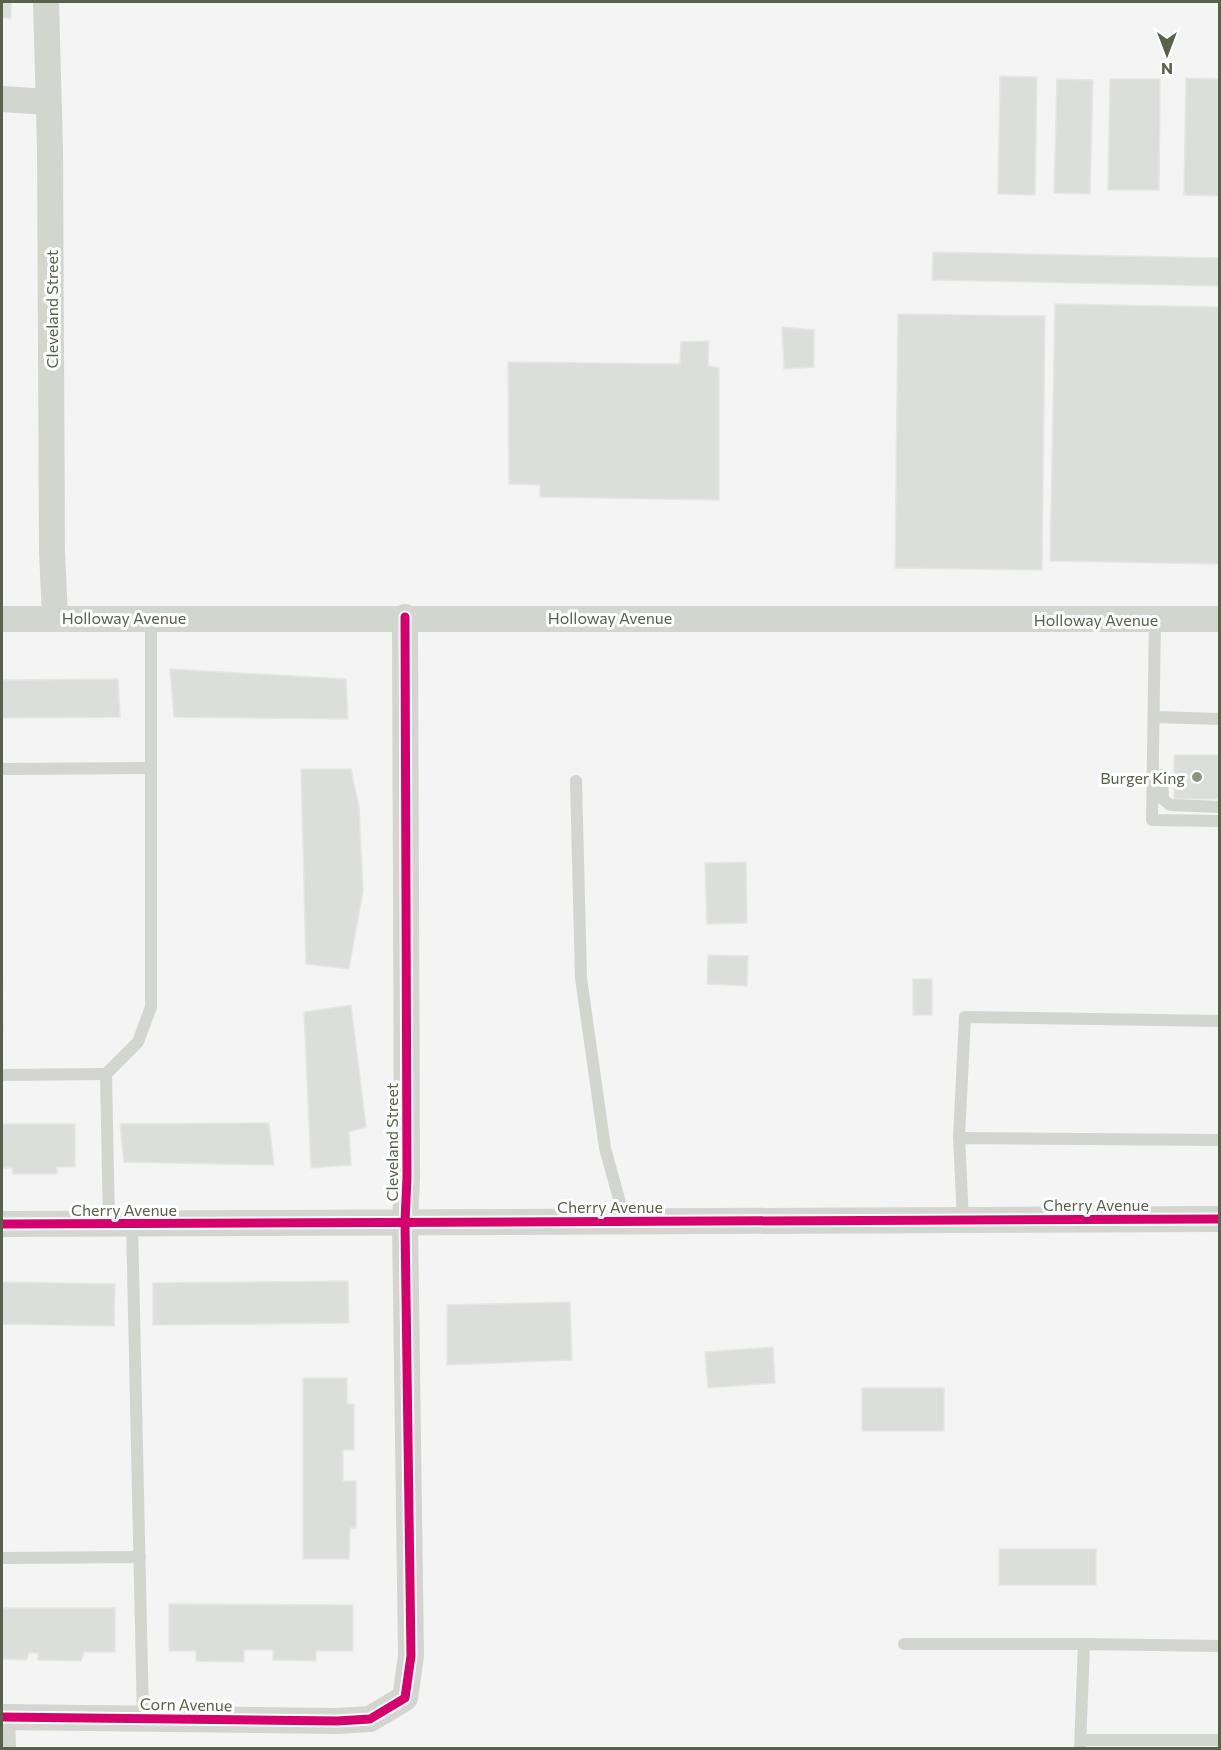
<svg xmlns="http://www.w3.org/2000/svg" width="1221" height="1750" viewBox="0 0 1221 1750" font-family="Commissioner,sans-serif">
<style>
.building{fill:#dcdedb;stroke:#e6e6e5;stroke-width:1.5}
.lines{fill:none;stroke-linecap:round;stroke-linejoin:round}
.lane{stroke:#d3d5cf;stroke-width:12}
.street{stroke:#d3d5cf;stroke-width:26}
.cycleway-casing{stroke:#fff;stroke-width:13}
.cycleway{stroke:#d6006c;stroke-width:9}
.poi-dot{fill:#8f9584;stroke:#fff;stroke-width:2}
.labels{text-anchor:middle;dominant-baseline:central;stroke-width:6;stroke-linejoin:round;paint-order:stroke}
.street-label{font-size:16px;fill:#586248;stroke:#fff}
.poi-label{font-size:16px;fill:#586248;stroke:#fff;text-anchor:end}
</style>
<rect width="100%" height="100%" fill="#f4f4f4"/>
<g class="building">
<rect x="2" y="2" width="9" height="16"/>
<path d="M1000 76 1037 77 1035 195 998 194Z"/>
<path d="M1186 78 1220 79V196L1184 195Z"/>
<path d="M1057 79 1093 80 1090 194 1054 193Z"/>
<path d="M1110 79H1160L1159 190H1108Z"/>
<path d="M933 252 1220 258V286L932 280Z"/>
<path d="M1055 304 1220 307V564L1050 561Z"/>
<path d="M898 314 1045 316 1042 570 895 568Z"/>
<path d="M782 327 814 330V367L784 369Z"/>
<path d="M709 341 708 366 719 368V500L540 497V485L509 484 508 362 680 364 681 342Z"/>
<path d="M170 669 346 679 348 719 174 717Z"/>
<path d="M118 679 120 717 2 718V680Z"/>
<rect x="1174" y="755" width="46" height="44"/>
<path d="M301 769H351L359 807 363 891 349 969 306 964Z"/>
<path d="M746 862 747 923 707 924 705 863Z"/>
<path d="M708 955 748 956 747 986 707 984Z"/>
<path d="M2 956 3 1032H2Z"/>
<rect x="913" y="979" width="19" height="36"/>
<path d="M351 1005 366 1127 349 1132 351 1165 311 1168 304 1012Z"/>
<path d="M269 1123 274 1165 124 1162 120 1124Z"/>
<path d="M2 1124H75V1167H57V1174H13L12 1168H2Z"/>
<path d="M348 1281 349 1323 153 1325V1283Z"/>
<path d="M2 1282 115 1284 114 1326 2 1324Z"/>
<path d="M570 1302 572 1360 447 1365V1305Z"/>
<path d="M773 1347 775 1383 708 1388 705 1352Z"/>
<path d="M303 1378H347V1404H354V1450H343V1481H356V1528H350L349 1559H303Z"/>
<rect x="862" y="1388" width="82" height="43"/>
<rect x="999" y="1549" width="97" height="36"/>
<path d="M169 1604 353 1605V1651H316V1661L273 1660V1650H244V1662L196 1661V1651H169Z"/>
<path d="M2 1608H115V1652H84L81 1661 38 1660V1653H29L26 1660 2 1659Z"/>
</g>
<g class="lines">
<g class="lane">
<path d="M1155 619 1152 820 1220 821"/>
<path d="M1154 717 1220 719"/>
<path d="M2 769 151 768"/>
<path d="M1162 775 1163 799 1170 805 1220 807"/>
<path d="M576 781 581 978 605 1148 625 1221"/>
<path d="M2 1075 106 1074"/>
<path d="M959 1138 965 1017 1220 1021"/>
<path d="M963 1220 959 1138 1220 1140"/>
<path d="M132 1223 143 1718"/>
<path d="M109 1224 106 1074 138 1042 151 1007V617"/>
<path d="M2 1558 140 1557"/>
<path d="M904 1644H1084"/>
<path d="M1081 1740H1220"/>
<path d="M1080 1748 1084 1644 1220 1646"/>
</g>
<g class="street">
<path d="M46 2 50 148 52 551 55 617"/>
<path d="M2 99 48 102"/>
<path d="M2 619H1220"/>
<path d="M2 1224 1220 1219"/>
<path d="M2 1717 337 1721 370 1719 405 1698 411 1656 405 1222 407 1177 405 617"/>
<path d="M2 1717 3 1748"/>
</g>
<g class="cycleway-casing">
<g id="cycleway">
<path d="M2 1224 1220 1219"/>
<path d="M2 1717 337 1721 370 1719 405 1698 411 1656 405 1222 407 1177 405 617"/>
</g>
</g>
<use href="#cycleway" class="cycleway"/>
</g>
<circle class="poi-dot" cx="1197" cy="777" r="6"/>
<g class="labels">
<g class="street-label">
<text transform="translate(51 309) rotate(-90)">Cleveland Street</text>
<text x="124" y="617">Holloway Avenue</text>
<text x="610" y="617">Holloway Avenue</text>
<text x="1096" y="619">Holloway Avenue</text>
<text transform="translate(391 1142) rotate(-90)">Cleveland Street</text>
<text x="1096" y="1204">Cherry Avenue</text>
<text x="610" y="1206">Cherry Avenue</text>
<text x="124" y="1209">Cherry Avenue</text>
<text transform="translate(186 1704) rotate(1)">Corn Avenue</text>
</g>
<g class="poi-label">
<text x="1185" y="777">Burger King</text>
</g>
</g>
<rect width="1221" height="1750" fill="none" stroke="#586248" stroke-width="6"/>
<g transform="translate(1167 54) rotate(180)" stroke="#ffffff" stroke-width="4.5" paint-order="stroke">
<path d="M0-4.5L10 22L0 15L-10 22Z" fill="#586248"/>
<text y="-9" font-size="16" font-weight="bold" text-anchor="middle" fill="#586248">N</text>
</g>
</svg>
